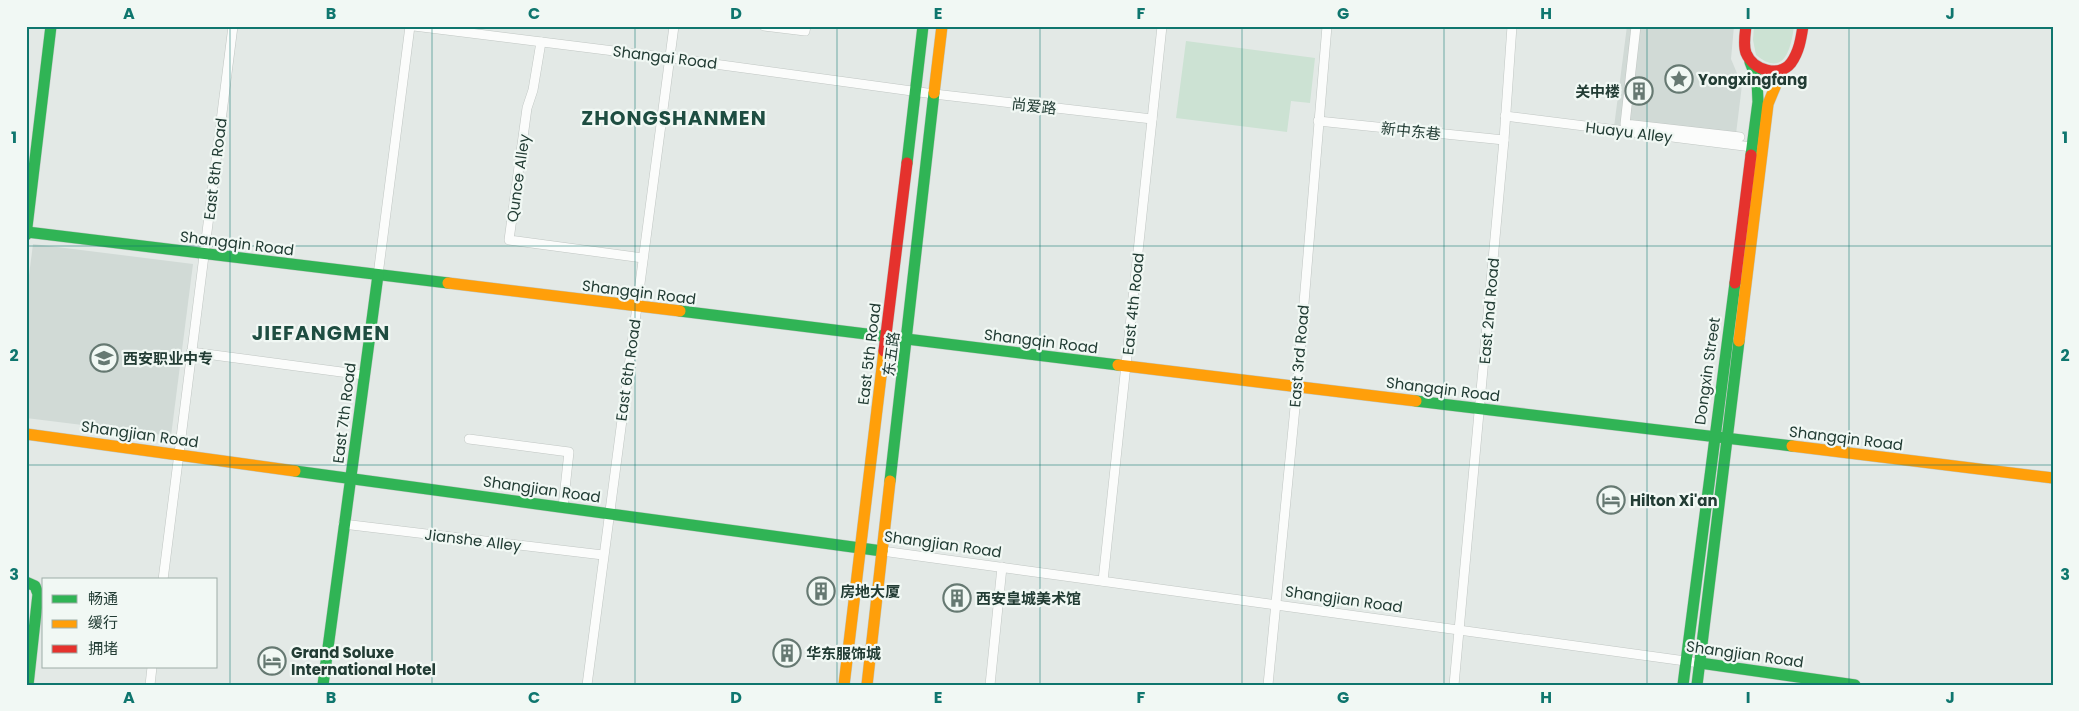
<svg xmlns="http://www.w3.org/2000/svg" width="2079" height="711" viewBox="0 0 2079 711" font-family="Poppins,'Noto Sans SC',sans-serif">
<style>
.built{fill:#d1dad6}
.green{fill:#cce2d3}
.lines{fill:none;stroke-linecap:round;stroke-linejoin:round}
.street-casing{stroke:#c0c6c3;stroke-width:10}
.fast-casing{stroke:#bfc7c3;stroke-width:12}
.slow-casing{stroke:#bfc7c3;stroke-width:12}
.jam-casing{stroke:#bfc7c3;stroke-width:12}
.street{stroke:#fbfcfb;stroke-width:9}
.fast{stroke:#30b455;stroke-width:11}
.slow{stroke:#ff9f0a;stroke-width:11}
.jam{stroke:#e5322d;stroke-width:11}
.grid{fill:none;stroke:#0f766e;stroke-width:1;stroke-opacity:0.55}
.labels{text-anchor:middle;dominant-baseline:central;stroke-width:4.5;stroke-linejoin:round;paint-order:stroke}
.street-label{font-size:15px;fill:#223c34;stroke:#f1f8f4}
.poi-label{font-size:15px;font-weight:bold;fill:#223c34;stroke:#f1f8f4;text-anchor:start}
.district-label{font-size:20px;font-weight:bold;letter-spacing:1px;fill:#1e4d41;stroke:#f1f8f4}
.neatline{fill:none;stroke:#0f766e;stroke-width:2}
.grid-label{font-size:16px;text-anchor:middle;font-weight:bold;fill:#0f766e}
</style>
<rect width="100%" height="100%" fill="#e3e9e6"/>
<g class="built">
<path d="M1627 26H1734L1731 59 1742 85 1735 142 1614 127Z"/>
<path d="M33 244 193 264 171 436 26 418V299Z"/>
</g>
<g class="green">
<path d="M1754 26H1794C1791 49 1784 78 1756 55L1753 40Z"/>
<path d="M1186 41 1315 58 1310 103 1291 101 1287 132 1176 118Z"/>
</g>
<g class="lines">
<g class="street-casing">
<g id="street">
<path d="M414 26 670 58 934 94 1152 119"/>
<path d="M764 26 805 31 806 26"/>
<path d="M1636 26 1625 124 1740 137"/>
<path d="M541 42 533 90 527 108 509 240 643 258"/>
<path d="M1505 116 1752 147"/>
<path d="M1318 121 1504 140"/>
<path d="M378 275 410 26"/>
<path d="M191 352 364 375"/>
<path d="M469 439 569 452 563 507"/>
<path d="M343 524 603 555"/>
<path d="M882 551 1700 663"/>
<path d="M163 580 233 26"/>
<path d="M1103 581 1162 26"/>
<path d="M150 685 152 667"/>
<path d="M587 685 674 26"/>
<path d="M990 685 1002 567"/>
<path d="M1268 685 1297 387 1327 26"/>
<path d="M1454 685 1504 140 1512 26"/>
</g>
</g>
<g class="fast-casing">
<g id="fast">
<path d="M1750 62 1757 80 1758 102 1751 155"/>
<path d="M907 163 923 26"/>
<path d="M26 232H27"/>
<path d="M27 232 448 283"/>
<path d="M26 235 51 26"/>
<path d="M680 311 1118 365"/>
<path d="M1416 401 1792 446"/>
<path d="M295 471 882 551"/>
<path d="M890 481 934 93"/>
<path d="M26 582 35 586 38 594 28 685"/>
<path d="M1700 663 1855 685"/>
<path d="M323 685 378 275"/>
<path d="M1683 685 1735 283"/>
<path d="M1697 685 1739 341"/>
</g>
</g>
<g class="slow-casing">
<g id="slow">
<path d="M934 93 942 26"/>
<path d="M448 283 680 311"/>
<path d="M1739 341 1768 104 1782 70"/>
<path d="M1118 365 1416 401"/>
<path d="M26 434 295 471"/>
<path d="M1792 446 2053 478"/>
<path d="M844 685 884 351"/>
<path d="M867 685 890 481"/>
</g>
</g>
<g class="jam-casing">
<g id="jam">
<path d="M1746 26C1745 35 1743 45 1746 53 1753 70 1779 78 1791 63 1799 52 1801 39 1803 26"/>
<path d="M1735 283 1751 155"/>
<path d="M884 351 907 163"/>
</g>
</g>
<use href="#street" class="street"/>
<use href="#fast" class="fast"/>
<use href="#slow" class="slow"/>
<use href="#jam" class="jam"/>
</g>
<path class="grid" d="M230 26V685M432 26V685M635 26V685M837 26V685M1040 26V685M1242 26V685M1444 26V685M1647 26V685M1849 26V685M26 246H2053M26 465H2053"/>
<defs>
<g id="sight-ring" transform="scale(1.4375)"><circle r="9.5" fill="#f1f8f4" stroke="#667972" stroke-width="1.5"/><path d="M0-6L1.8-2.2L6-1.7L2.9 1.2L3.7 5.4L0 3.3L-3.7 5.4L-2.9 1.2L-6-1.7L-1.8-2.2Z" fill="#667972"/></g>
<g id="building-ring" transform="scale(1.4375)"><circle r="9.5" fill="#f1f8f4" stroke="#667972" stroke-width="1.5"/><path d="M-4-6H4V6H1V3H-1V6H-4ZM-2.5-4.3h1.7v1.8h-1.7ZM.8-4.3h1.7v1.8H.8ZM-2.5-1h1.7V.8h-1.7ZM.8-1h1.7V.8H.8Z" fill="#667972"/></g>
<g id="university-ring" transform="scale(1.4375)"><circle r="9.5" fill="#f1f8f4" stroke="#667972" stroke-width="1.5"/><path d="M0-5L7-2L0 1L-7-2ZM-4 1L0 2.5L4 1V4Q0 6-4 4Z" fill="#667972"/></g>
<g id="hotel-ring" transform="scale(1.4375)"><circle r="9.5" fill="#f1f8f4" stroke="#667972" stroke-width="1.5"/><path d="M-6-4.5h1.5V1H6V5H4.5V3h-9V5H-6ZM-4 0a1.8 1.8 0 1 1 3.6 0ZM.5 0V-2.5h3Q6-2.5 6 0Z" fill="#667972"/></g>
</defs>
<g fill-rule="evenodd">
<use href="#sight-ring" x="1679" y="79"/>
<use href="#building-ring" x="1639" y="91"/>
<use href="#university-ring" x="104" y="358"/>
<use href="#hotel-ring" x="1611" y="500"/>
<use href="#building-ring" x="821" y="591"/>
<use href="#building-ring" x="957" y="598"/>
<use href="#building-ring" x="787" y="653"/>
<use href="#hotel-ring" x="272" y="661"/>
</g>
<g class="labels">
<g class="street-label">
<text transform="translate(665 57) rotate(7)">Shangai Road</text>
<text transform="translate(1034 106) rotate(6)">尚爱路</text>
<text transform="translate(1411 131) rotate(6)">新中东巷</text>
<text transform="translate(1629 132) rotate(7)">Huayu Alley</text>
<text transform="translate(215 169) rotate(-83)">East 8th Road</text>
<text transform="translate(518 178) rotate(-82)">Qunce Alley</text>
<text transform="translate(237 243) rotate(7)">Shangqin Road</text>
<text transform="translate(639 292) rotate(7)">Shangqin Road</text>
<text transform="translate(1133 304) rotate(-84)">East 4th Road</text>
<text transform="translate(1489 311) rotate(-85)">East 2nd Road</text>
<text transform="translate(1041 341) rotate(7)">Shangqin Road</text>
<text transform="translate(869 354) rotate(-83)">East 5th Road</text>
<text transform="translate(891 354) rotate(-83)">东五路</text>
<text transform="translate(1299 356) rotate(-85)">East 3rd Road</text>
<text transform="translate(628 370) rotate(-82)">East 6th Road</text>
<text transform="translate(1707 371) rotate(-82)">Dongxin Street</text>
<text transform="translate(1443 389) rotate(7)">Shangqin Road</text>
<text transform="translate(344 413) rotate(-83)">East 7th Road</text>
<text transform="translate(140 434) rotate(8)">Shangjian Road</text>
<text transform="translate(1846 438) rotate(7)">Shangqin Road</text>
<text transform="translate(542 489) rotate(8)">Shangjian Road</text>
<text transform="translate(473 540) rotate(7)">Jianshe Alley</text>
<text transform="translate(943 544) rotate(8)">Shangjian Road</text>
<text transform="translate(1344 599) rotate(8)">Shangjian Road</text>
<text transform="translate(1745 654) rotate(8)">Shangjian Road</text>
</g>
<g class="poi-label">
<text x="1698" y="79">Yongxingfang</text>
<text x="1620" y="91" text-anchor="end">关中楼</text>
<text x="123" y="358">西安职业中专</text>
<text x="1630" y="500">Hilton Xi'an</text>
<text x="840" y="591">房地大厦</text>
<text x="976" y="598">西安皇城美术馆</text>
<text x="291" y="652">Grand Soluxe<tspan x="291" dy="17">International Hotel</tspan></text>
<text x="806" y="653">华东服饰城</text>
</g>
<g class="district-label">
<text x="674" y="118">ZHONGSHANMEN</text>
<text x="321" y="333">JIEFANGMEN</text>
</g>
</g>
<rect width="2079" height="711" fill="none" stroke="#f1f8f4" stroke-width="55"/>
<rect x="42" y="578" width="175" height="90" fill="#f1f8f4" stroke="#9eada7"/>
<rect x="52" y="595" width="25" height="8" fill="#30b455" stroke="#9eada7"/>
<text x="88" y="604" font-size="15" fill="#223c34">畅通</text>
<rect x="52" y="620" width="25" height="8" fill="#ff9f0a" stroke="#9eada7"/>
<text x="88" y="628" font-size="15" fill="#223c34">缓行</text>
<rect x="52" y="645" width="25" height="8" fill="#e5322d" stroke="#9eada7"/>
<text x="88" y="654" font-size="15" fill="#223c34">拥堵</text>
<rect x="28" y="28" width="2024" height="656" class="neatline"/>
<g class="grid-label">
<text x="129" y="19">A</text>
<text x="331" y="19">B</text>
<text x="534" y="19">C</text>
<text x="736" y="19">D</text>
<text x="938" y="19">E</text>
<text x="1141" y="19">F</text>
<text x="1343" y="19">G</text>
<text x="1546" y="19">H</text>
<text x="1748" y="19">I</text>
<text x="1950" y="19">J</text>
<text x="14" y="143">1</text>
<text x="2065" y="143">1</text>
<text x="14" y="361">2</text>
<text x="2065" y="361">2</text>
<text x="14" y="580">3</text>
<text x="2065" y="580">3</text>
<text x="129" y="703">A</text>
<text x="331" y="703">B</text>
<text x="534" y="703">C</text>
<text x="736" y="703">D</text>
<text x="938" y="703">E</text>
<text x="1141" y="703">F</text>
<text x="1343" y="703">G</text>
<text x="1546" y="703">H</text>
<text x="1748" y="703">I</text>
<text x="1950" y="703">J</text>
</g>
</svg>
